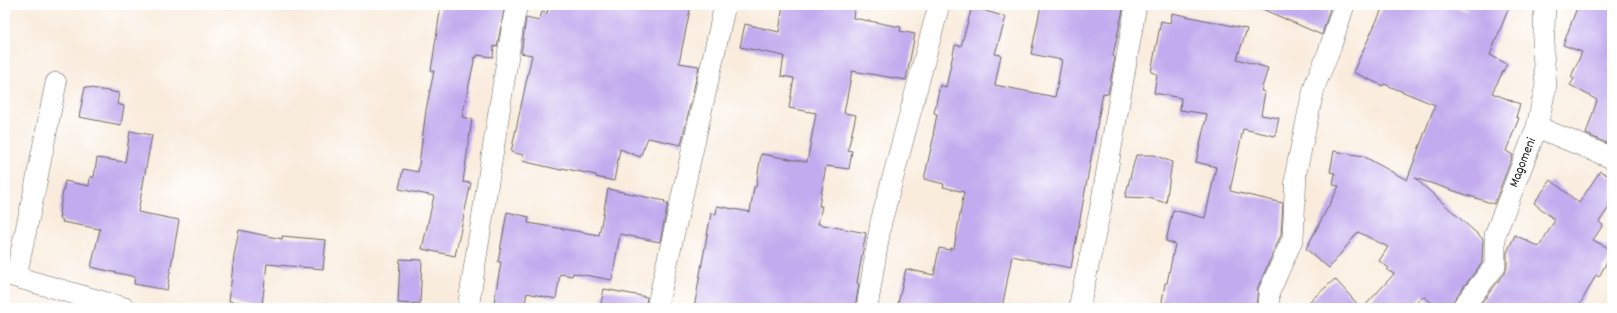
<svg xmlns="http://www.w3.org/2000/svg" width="1617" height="313" viewBox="0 0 1617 313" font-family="Dekko,sans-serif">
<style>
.building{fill:#c2abee}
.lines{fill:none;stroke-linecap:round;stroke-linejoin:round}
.street-casing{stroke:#696560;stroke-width:22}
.street{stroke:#fff;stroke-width:21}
.labels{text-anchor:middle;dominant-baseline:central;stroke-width:3;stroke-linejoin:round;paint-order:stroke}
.street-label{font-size:14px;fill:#1c1c1c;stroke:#fff}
</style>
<rect width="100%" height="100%" fill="#fff"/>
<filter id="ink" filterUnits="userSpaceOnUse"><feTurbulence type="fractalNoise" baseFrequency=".025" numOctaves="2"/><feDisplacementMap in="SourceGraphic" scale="8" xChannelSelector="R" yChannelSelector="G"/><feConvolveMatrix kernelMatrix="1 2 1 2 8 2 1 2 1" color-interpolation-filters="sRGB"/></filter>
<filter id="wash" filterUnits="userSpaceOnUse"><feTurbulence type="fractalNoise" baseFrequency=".012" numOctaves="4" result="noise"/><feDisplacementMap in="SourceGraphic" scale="16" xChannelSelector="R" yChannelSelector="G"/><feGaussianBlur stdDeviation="0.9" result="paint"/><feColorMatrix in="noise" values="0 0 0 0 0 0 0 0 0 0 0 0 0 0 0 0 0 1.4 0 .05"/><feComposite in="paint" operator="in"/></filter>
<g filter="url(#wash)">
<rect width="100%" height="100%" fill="#f9ecdd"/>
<g id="blocks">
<g class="building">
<path d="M441 5H505L497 47 494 46 493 57 477 55V58L475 57 462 117 472 119 463 182 471 183 455 256 422 249 434 196 399 189 403 169 418 172 426 110 434 71H431Z"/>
<path d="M549 5H691L679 63 699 66 681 145 648 138 640 157 620 149 614 181 596 177V175L562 168 561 170 522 161 523 155 511 152 532 55 521 53 526 18 539 21 542 12 547 13Z"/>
<path d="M783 5H855L853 18 901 27 900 31 915 34 906 80 852 71 844 113 856 115 848 150 852 151 849 169 826 166 819 206H822L818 224 866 233 857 283 859 284 855 308H694L711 213 716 214 717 206 750 212 754 187H756L761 154 807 162 816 113 789 108 794 78 781 76 784 56 740 47 745 24 779 32Z"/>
<path d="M1041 5H1124L1113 56 1115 57 1108 94 1103 93 1071 268 1012 256 1002 308H897L906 269 934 275 939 248 950 250V248H954L964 192 943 187 944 184 924 179 934 135H933L937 114 934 113 940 85 946 87 955 45 961 46 972 7 1006 17 995 54 1001 55 995 85 1055 97 1062 60 1031 54Z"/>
<path d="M1253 5H1331L1322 35Z"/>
<path d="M1384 5H1450L1466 11 1468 5H1510L1490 55 1507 64 1492 93 1520 104 1516 117 1519 118 1506 151 1513 155 1494 204 1415 178 1483 239 1482 263 1453 301 1450 308H1438L1423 296 1412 308H1363L1394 274 1387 270 1389 268 1379 261 1388 247 1358 232 1329 268 1306 249 1339 186 1333 185 1335 173 1330 172 1334 151 1363 156 1407 180 1435 105 1384 84 1383 86 1353 72Z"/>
<path d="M1578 5H1612L1611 145 1586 134 1597 100 1570 85 1574 79 1571 77 1582 52 1563 45Z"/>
<path d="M1172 13 1247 29 1237 59 1268 68 1261 91 1265 92 1261 115 1279 118 1275 136 1243 129 1230 191 1283 203 1281 235 1258 287 1256 308H1161L1165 283H1167L1175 244 1166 241 1173 210 1205 218 1216 167 1196 162 1207 114 1180 110 1181 98 1154 93 1157 74 1151 72 1161 21 1170 23Z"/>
<path d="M85 87 119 93 117 104 124 106 121 125 79 117Z"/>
<path d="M130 131 152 135 138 212 179 220 167 290 134 284 135 277 91 267 100 229 62 222 63 220 59 219 60 214 59 213 65 181 89 186 90 177H94L97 158 125 162Z"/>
<path d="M1136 155H1154L1172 162 1166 203 1149 198 1125 197Z"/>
<path d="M1600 171 1612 178V203L1599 222 1603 225 1593 240 1612 250V252L1599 277 1596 275 1578 308H1477L1505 273 1507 266V252L1515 235 1539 247 1555 220 1534 203 1551 180 1579 203Z"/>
<path d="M608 189 665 201 664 202 668 203 660 242 620 234 612 280 573 273 572 276 560 274 556 299 527 293 524 308H493L501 262H498L507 212 529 217 528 223 599 235Z"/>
<path d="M239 230 282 239V236L326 240 323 269 267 264 262 305 229 301 234 256Z"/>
<path d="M400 259 422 260 420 304 398 303Z"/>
<path d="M1335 279 1361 308H1302Z"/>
<path d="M604 289 647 297 645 308H600Z"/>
</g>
</g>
</g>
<g filter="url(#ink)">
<use href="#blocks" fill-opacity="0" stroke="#696560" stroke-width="1"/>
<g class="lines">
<g class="street-casing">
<g id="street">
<path d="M1537 127 1612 158"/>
<path d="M5 274 125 308"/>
<path d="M16 276 34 193 56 83"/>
<path d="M468 308 514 17 517 5"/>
<path d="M657 308 725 5"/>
<path d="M867 308 881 222 939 5"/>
<path d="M1079 308 1100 211 1136 5"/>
<path d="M1268 308 1269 292 1293 238 1296 172 1311 101 1316 82 1328 54 1344 5"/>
<path id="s1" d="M1462 308 1495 266V235L1537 127 1546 85 1543 53 1545 5"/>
</g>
</g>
<use href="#street" class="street"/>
</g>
</g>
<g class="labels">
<g class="street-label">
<text stroke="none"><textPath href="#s1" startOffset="162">Magomeni</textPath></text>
</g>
</g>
<rect width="1617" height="313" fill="none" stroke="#fff" stroke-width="20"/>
</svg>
